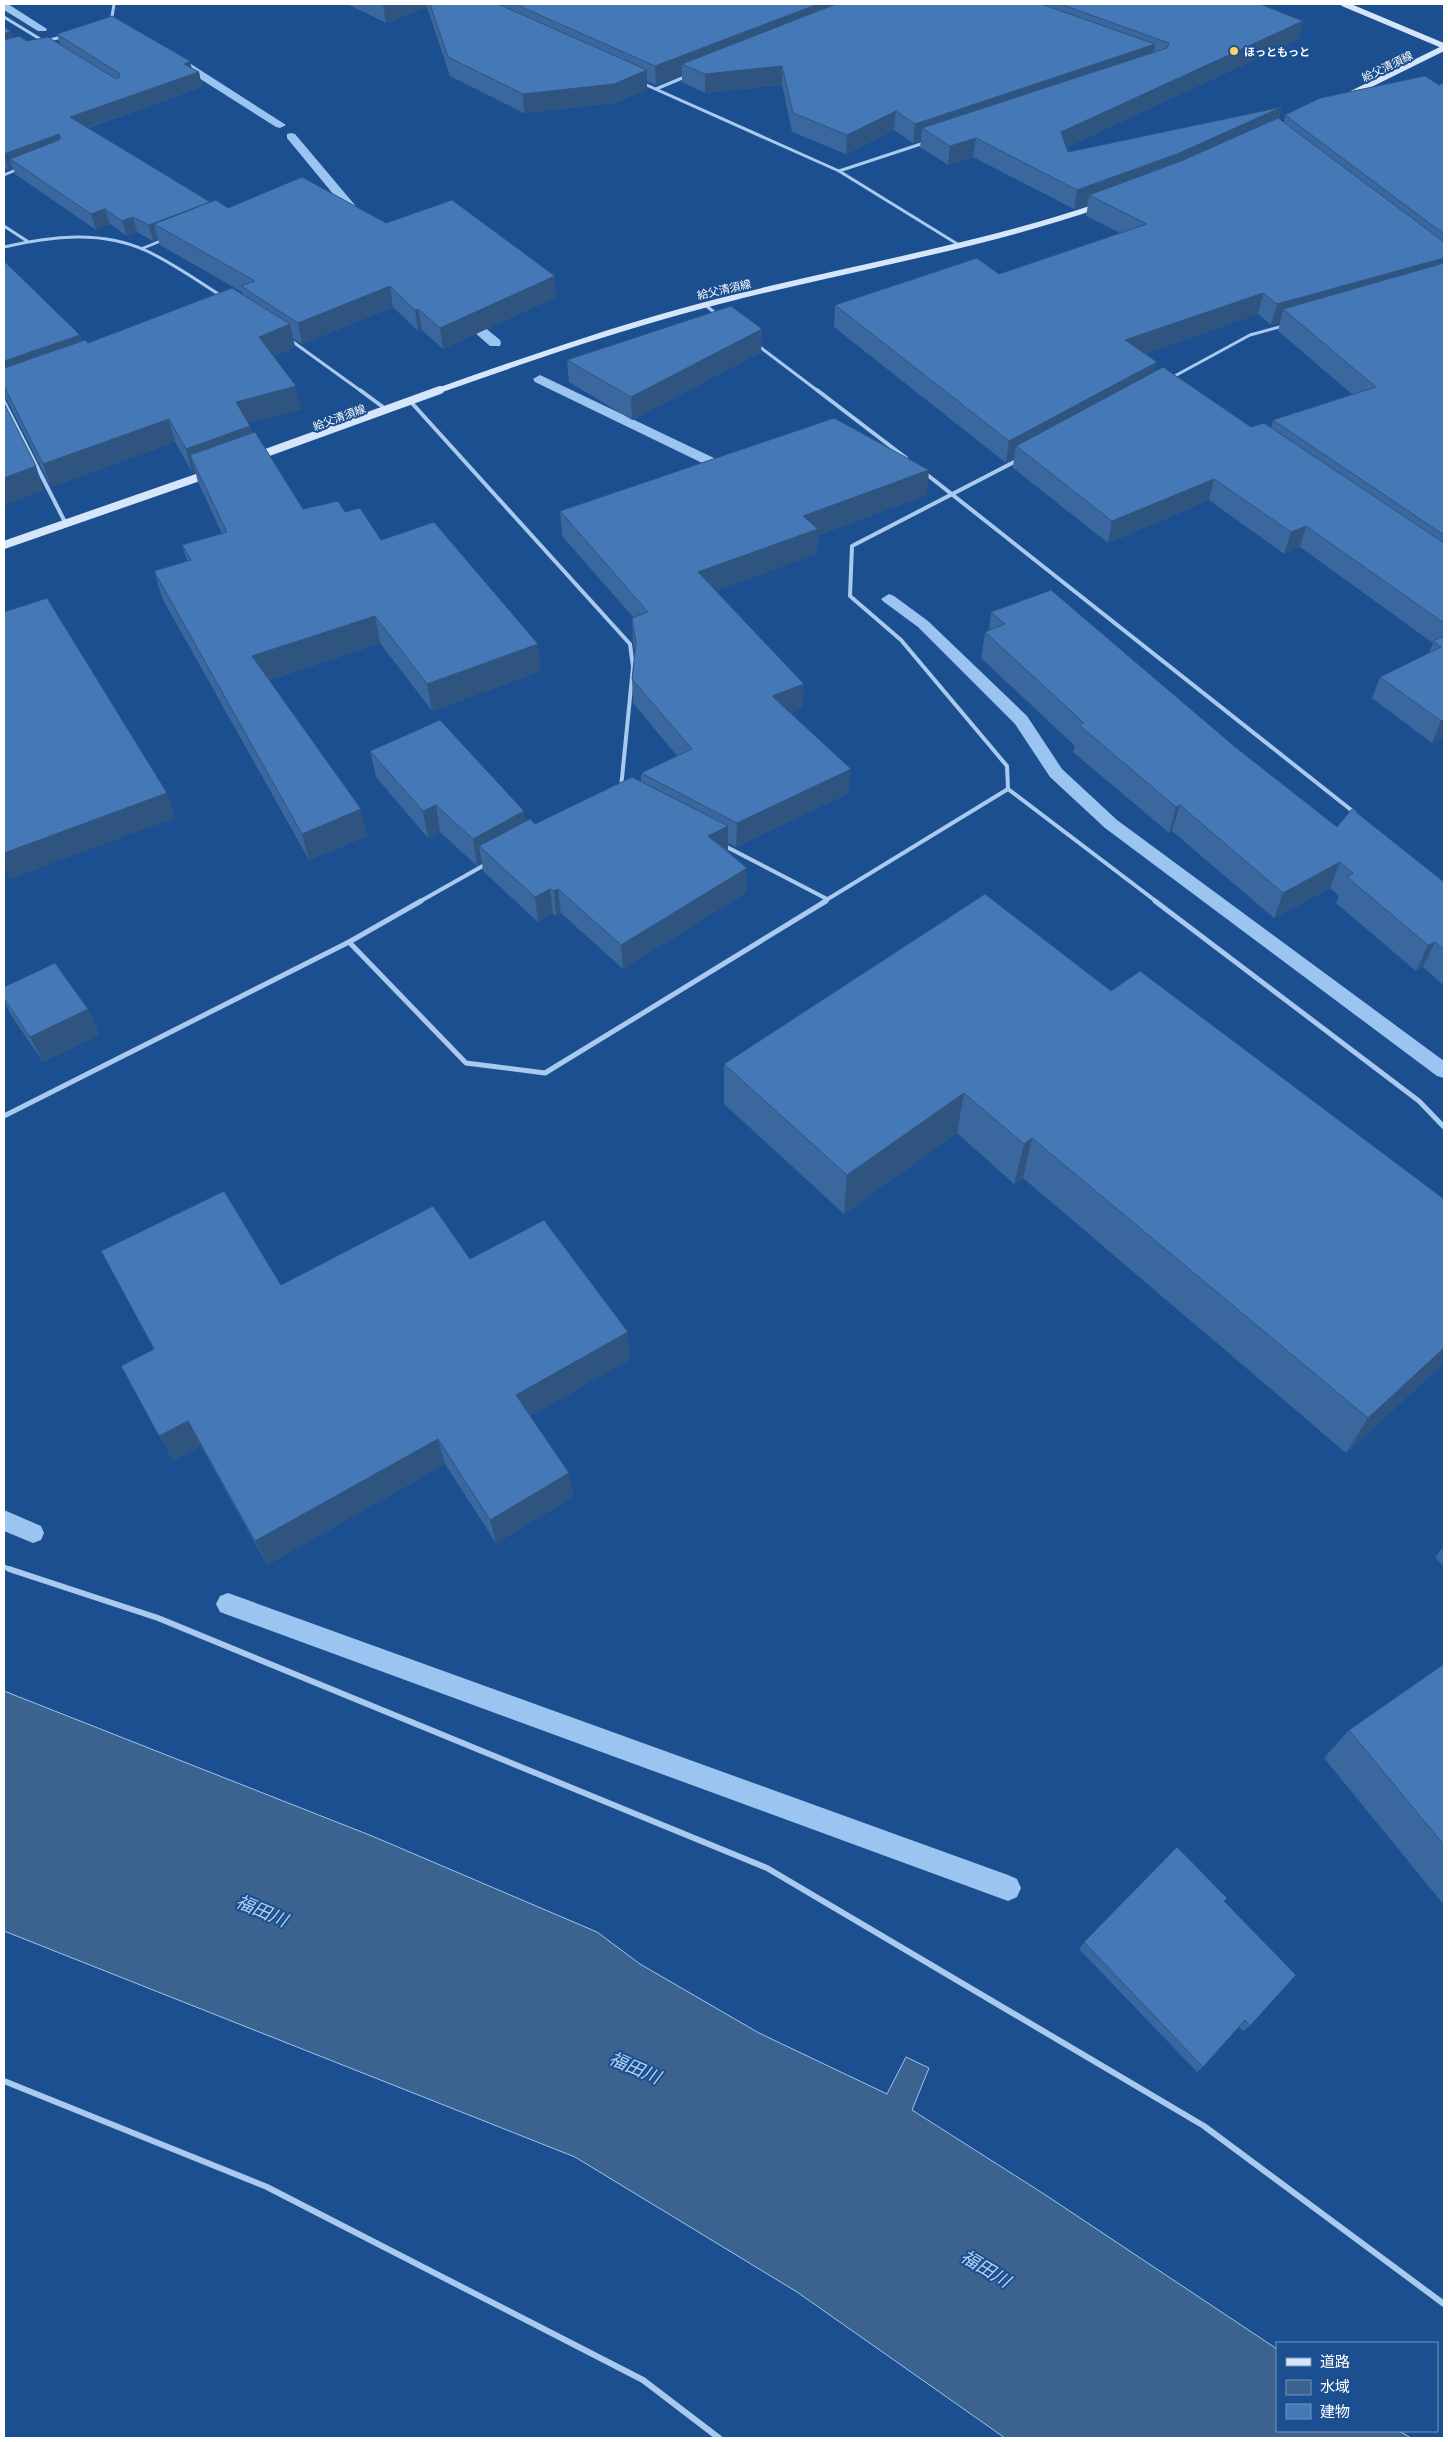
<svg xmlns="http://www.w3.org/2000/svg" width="1448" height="2442" viewBox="0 0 1448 2442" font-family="'Golos Text','Noto Sans JP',sans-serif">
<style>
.water{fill:#3c6290;stroke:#9cc4f0}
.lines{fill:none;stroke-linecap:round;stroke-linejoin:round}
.stream{fill:#9cc4f0;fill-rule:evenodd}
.lane{stroke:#a9c9ee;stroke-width:2.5}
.street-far3{stroke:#a9c9ee;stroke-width:3}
.street-far2{stroke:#a9c9ee;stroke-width:4}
.street-far1{stroke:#a9c9ee;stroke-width:5}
.street{stroke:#a9c9ee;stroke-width:6}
.secondary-far1{stroke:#d6e6fa;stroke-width:5.5}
.secondary{stroke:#d6e6fa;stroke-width:8}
.wall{fill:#3a679d;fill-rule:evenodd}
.shaded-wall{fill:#305480}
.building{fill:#4478b7;stroke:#305480}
.poi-dot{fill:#ffd166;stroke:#1b4f8f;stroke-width:2}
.labels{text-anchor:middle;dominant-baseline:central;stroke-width:4;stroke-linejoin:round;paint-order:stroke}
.far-poi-label{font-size:11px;font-weight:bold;fill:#fff;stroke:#1b4f8f;text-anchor:start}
.far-street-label{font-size:11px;fill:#fff;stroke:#1b4f8f}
.near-water-label{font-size:18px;font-style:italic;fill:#b5d3f5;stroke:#1b4f8f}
</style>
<rect width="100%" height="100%" fill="#1b4f8f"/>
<path class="water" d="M4 1691 372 1836 597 1932 640 1964 759 2033 887 2094 906 2057 929 2068 912 2110 1044 2194 1277 2349V2431H1399L1411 2438H1005L797 2292 575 2157 4 1931Z"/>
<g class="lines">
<g class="stream">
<path d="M4 4H8L47 29 46 31H38L4 10Z"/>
<path d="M176 56 180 57 286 125 280 128 276 127 172 61V57Z"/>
<path d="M291 133 295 134 365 217 367 220 365 223H357L287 138V134Z"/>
<path d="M461 310 465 311 500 340 501 343 500 346H490L457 317 455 314Z"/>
<path d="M540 375 737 469 739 472 732 476 727 475 535 382 533 379Z"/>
<path d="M889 594 894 596 928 621 1027 716 1062 769 1117 820 1444 1061V1078L1437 1076 1105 828 1050 777 1015 724 918 627 884 602 881 599Z"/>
<path d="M4 1510 41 1526 44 1533 41 1540 33 1543 4 1531Z"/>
<path d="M228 1593 1008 1875 1017 1879 1021 1888 1017 1897 1008 1901 228 1615 220 1612 216 1604 220 1596Z"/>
</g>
<g class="lane">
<path d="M4 175 18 169"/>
<path d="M141 249 163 240"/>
</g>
<g class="street-far3">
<path d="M4 17 45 42"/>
<path d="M111 23 114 4"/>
<path d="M46 41 65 36"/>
<path d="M642 83 839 171 959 245"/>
<path d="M656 89 687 76"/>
<path d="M839 171 927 142"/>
<path d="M4 226 27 241"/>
<path d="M4 247C51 236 102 230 147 251 174 264 198 281 223 297"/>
<path d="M704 304 719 316"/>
<path d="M289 339 361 391"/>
<path d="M756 344 818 391"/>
<path d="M1171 378 1250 335 1283 326"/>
</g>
<g class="street-far2">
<path d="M360 390 387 410"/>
<path d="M817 390 906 458"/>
<path d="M410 401 630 644 633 667 621 788"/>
<path d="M4 402 66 524"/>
<path d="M1018 460 852 546 850 596 901 640 1007 766 1008 789 1157 902"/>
<path d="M925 473 1355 813"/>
<path d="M723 845 827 899"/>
<path d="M419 902 488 863"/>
<path d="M823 902 1008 789"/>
</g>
<g class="street-far1">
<path d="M1155 901 1419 1101 1444 1127"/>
<path d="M349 942 466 1063 545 1073 826 901"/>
<path d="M4 1116 349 942 421 901"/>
<path d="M4 1567 13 1570"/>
</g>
<g class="street">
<path d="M9 1569 158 1618 767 1868 1204 2126 1444 2304"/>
<path d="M4 2081 267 2187 643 2380 719 2438"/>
</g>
<g class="secondary-far1">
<path d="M1344 4 1444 46"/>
<path d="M1351 94 1444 48"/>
<path d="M437 391C536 356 634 322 736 297 856 267 980 246 1098 206"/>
</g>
<g class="secondary">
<path d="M255 457 440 390"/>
<path d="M4 545 208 474"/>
</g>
</g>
<g class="wall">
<path d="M347 4H1260L1299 39 1067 147 1068 152 1282 107 1279 119 1284 122 1285 115 1439 85 1444 82V737L1432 743 1372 698 1380 677 1429 653 1433 643 1300 547 1284 554 1209 500 1108 543 1013 468 1014 458 1006 463 834 327 835 305 999 274 1120 233 1086 216 1088 205 1074 209 973 157 948 165 920 147 921 140 913 143 894 130 846 154 792 132 782 85 705 93 682 82V75L656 85 647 81V89L615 103 524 113 450 76 427 7 386 23ZM1258 314 1271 325 1280 323 1278 331 1352 394 1273 420 1271 428 1251 427 1155 371 1144 354Z"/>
<path d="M4 27 13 38 27 41 60 44 57 34 192 68 199 72 202 87 88 128 211 202 228 208 386 223 556 297 443 349 422 330 418 331 393 307 302 344 293 338 295 347 273 356 301 409 249 423 252 433 303 509 345 512 381 540 541 671 432 711 380 643 269 680 367 836 309 860 162 598 154 571 187 561 182 545 222 534 198 482 195 471 192 472 175 442 51 487 7 400 4 399V261L80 335 82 341 88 343 243 295 242 292 160 245 158 239 153 241 137 232 127 236 110 224 96 230 15 174 13 168 8 170 4 167Z"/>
<path d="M762 329 761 352 632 420 569 382 567 360Z"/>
<path d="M927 495 818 535 817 554 716 590 803 708 791 713 849 793 736 847 728 843V851L747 892 623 969 561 913 556 916 553 913 538 922 483 871 482 863 477 866 440 832 428 838 376 777 370 751 526 821 535 824 641 781V773L677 756 633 703 632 679 635 652 633 642 632 618 633 617 562 536 560 511Z"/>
<path d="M991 612 1234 746 1337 827 1444 882V982L1442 984 1423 967 1416 971 1336 903 1339 896 1330 888 1274 918 1172 831 1169 833 1073 752 1075 746 981 658 985 632 989 630Z"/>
<path d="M985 894 1444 1363 1346 1453 1023 1178 1014 1184 957 1133 844 1214 724 1104V1064Z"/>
<path d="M4 987 88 1009 99 1035 43 1062 11 1015 4 1001Z"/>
<path d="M101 1251 281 1285 470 1259 630 1359 530 1416 569 1473 573 1497 496 1543 445 1464 267 1565 201 1446 173 1461 154 1349Z"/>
<path d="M1444 1546V1567L1435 1557Z"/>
<path d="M1444 1664V1905L1324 1758 1349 1730Z"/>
<path d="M1224 1901 1250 2026 1243 2031 1239 2027 1203 2067 1197 2072 1079 1949 1084 1942Z"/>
</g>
<g class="shaded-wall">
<path d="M386 4H426L427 7 386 23 383 5Z"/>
<path d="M818 4H864L682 64V75L656 85 655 66Z"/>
<path d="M1303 21 1299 39 1059 151 1061 132Z"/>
<path d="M11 31 15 46 4 50V34Z"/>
<path d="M1155 44 1152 63 922 128 921 140 913 143 915 124Z"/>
<path d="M190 61 193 74 199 72 202 87 75 132 70 117Z"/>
<path d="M782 66V85L705 93V74Z"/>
<path d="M647 70V89L615 103 524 113 523 94Z"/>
<path d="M1282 107 1277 126 1089 195 1088 204 1074 209 1077 190Z"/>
<path d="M896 111 894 130 846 154 847 135Z"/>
<path d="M59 134 64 149 10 159 13 168 8 170 4 154Z"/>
<path d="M976 138 973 157 948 165 950 146Z"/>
<path d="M210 202 154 224 158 239 153 241 149 225Z"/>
<path d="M105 209 110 224 96 230 91 214Z"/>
<path d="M133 217 137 232 127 236 122 221Z"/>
<path d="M1444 258V277L1283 309 1280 323 1271 325 1277 304Z"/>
<path d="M555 276 556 297 443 349 440 328Z"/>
<path d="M390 286 393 307 302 344 298 323Z"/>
<path d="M1263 293 1258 314 1121 362 1125 340Z"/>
<path d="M418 309 422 330 418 331 415 310Z"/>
<path d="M290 324 295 347 264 360 259 337Z"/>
<path d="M762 329 761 352 632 420 631 397Z"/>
<path d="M80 335 87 358 4 386V361Z"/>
<path d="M1157 362 1152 384 1016 446 1014 458 1006 463 1009 441Z"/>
<path d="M296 386 301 409 242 425 236 402Z"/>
<path d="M169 419 175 442 51 487 43 464Z"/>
<path d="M250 426 256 449 190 455 195 471 192 472 186 449Z"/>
<path d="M36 466 44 490 4 505V478Z"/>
<path d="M929 470 927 495 818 535 817 554 699 597 698 572 803 516Z"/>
<path d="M1214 479 1209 500 1108 543 1112 521Z"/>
<path d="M1306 526 1300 547 1284 554 1291 532Z"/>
<path d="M375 616 380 643 259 683 252 656Z"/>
<path d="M538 644 541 671 432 711 427 684Z"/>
<path d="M804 684 803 708 772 721V696Z"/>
<path d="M1444 720V737L1432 743 1441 721Z"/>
<path d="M851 769 849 793 736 847 737 823Z"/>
<path d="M167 793 175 818 10 879 4 866V853Z"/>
<path d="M436 805 440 832 428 838 423 811Z"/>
<path d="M1180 805 1172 831 1169 833 1176 807Z"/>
<path d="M361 809 367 836 309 860 302 834Z"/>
<path d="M524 811 528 838 479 846 482 863 477 866 473 839Z"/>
<path d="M728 826V851L708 836Z"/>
<path d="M1340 862 1330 888 1274 918 1283 893Z"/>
<path d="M747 868V892L623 969 621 945Z"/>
<path d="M550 889 553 913 538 922 535 897Z"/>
<path d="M558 889 561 913 556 916 554 891Z"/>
<path d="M1435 942 1423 967 1416 971 1428 945Z"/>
<path d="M88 1009 99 1035 43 1062 30 1037Z"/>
<path d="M964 1093 957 1133 844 1214 847 1175Z"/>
<path d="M1032 1138 1023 1178 1014 1184 1024 1144Z"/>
<path d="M628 1332 630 1359 521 1421 516 1395Z"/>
<path d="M1444 1348V1363L1346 1453 1368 1418Z"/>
<path d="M188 1421 201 1446 173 1461 159 1436Z"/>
<path d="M438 1439 445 1464 267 1565 255 1541Z"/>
<path d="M569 1473 573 1497 496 1543 490 1520Z"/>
</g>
<g class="building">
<path d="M430 4H498L647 70 614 84 523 94 448 57Z"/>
<path d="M515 4H818L655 66Z"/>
<path d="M836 4H1041L1155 44 915 124 896 111 847 135 793 113 782 66 705 74 682 64Z"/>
<path d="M1060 4H1260L1303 21 1061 132 1068 152 1282 107 1177 154 1077 190 976 138 950 146 922 128 1167 48 1169 43Z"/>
<path d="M112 16 190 61 184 64 199 72 70 117 210 202 149 225 133 217 122 221 105 209 91 214 10 159 59 140 61 137 59 134 4 154V40L19 36 27 41 48 37 116 79 120 77 119 73 57 34Z"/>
<path d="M4 27 11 31 4 34Z"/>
<path d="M1425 76 1439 85 1444 82V234L1285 115 1320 98Z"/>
<path d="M1278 118 1444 242V258L1277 304 1263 293 1125 340 1157 362 1009 441 835 305 977 258 999 274 1147 224 1089 195 1181 161Z"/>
<path d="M302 177 386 223 452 200 555 276 440 328 418 309 415 310 390 286 298 323 241 286 255 281 154 224 216 200 228 208Z"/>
<path d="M4 261 80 335 4 361Z"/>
<path d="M1444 263V535L1273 420 1376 387 1283 309Z"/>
<path d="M232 288 290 324 259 337 296 386 236 402 250 426 186 449 169 419 43 464 4 386V368L85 340 88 343Z"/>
<path d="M731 306 762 329 631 397 567 360Z"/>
<path d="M1163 367 1251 427 1264 423 1444 543V623L1306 526 1291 532 1214 479 1112 521 1016 446Z"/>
<path d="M4 403 36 466 4 478Z"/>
<path d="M834 418 929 470 803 516 818 529 698 572 804 684 772 696 851 769 737 823 641 773 692 749 632 679 636 643 632 618 648 612 560 511Z"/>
<path d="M255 432 303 509 338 501 345 512 360 508 381 540 434 522 538 644 427 684 375 616 252 656 361 809 302 834 154 571 191 560 182 545 227 532 190 455Z"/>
<path d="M1051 590 1234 746 1337 827 1352 809 1444 882V950L1435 942 1428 945 1347 877 1353 873 1340 862 1283 893 1180 805 1176 807 1079 725 1084 723 985 632 1005 624 991 612Z"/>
<path d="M47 598 167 793 4 853V612Z"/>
<path d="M1444 636V720L1441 721 1380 677 1441 647 1433 641Z"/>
<path d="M440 720 524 811 473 839 436 805 423 811 370 751Z"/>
<path d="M632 777 728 826 708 836 747 868 621 945 558 889 554 891 550 889 535 897 479 846 530 819 535 824Z"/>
<path d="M985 894 1111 991 1140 971 1444 1199V1348L1368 1418 1032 1138 1024 1144 964 1093 847 1175 724 1064Z"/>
<path d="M55 963 88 1009 30 1037 4 998V987Z"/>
<path d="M224 1191 281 1285 433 1206 470 1259 544 1220 628 1332 516 1395 569 1473 490 1520 438 1439 255 1541 188 1421 159 1436 121 1366 154 1349 101 1251Z"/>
<path d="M1444 1664V1845L1349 1730Z"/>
<path d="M1177 1847 1227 1898 1224 1901 1296 1975 1250 2026 1245 2020 1203 2067 1084 1942Z"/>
</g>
<circle class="poi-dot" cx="1234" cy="51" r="5"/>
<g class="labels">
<g class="far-poi-label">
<text x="1244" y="51">ほっともっと</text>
</g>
<g class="far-street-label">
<text transform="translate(1387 66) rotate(-26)">給父清須線</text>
<text transform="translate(724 289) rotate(-13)">給父清須線</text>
<text transform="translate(339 417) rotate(-20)">給父清須線</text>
</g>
<g class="near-water-label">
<text transform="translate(262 1910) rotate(23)">福田川</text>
<text transform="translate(635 2067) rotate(23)">福田川</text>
<text transform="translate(986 2268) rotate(31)">福田川</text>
</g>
</g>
<rect width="1448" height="2442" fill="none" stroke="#ffffff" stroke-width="10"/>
<rect x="1276" y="2342" width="162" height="90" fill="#1b4f8f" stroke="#7695bc"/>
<rect x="1286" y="2358" width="25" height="8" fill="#d6e6fa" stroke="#7695bc"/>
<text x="1320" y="2367" font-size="15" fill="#ffffff">道路</text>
<rect x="1286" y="2380" width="25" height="15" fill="#3c6290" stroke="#7695bc"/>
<text x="1320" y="2392" font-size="15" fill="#ffffff">水域</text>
<rect x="1286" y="2404" width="25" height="15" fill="#4478b7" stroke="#7695bc"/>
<text x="1320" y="2417" font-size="15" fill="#ffffff">建物</text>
</svg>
